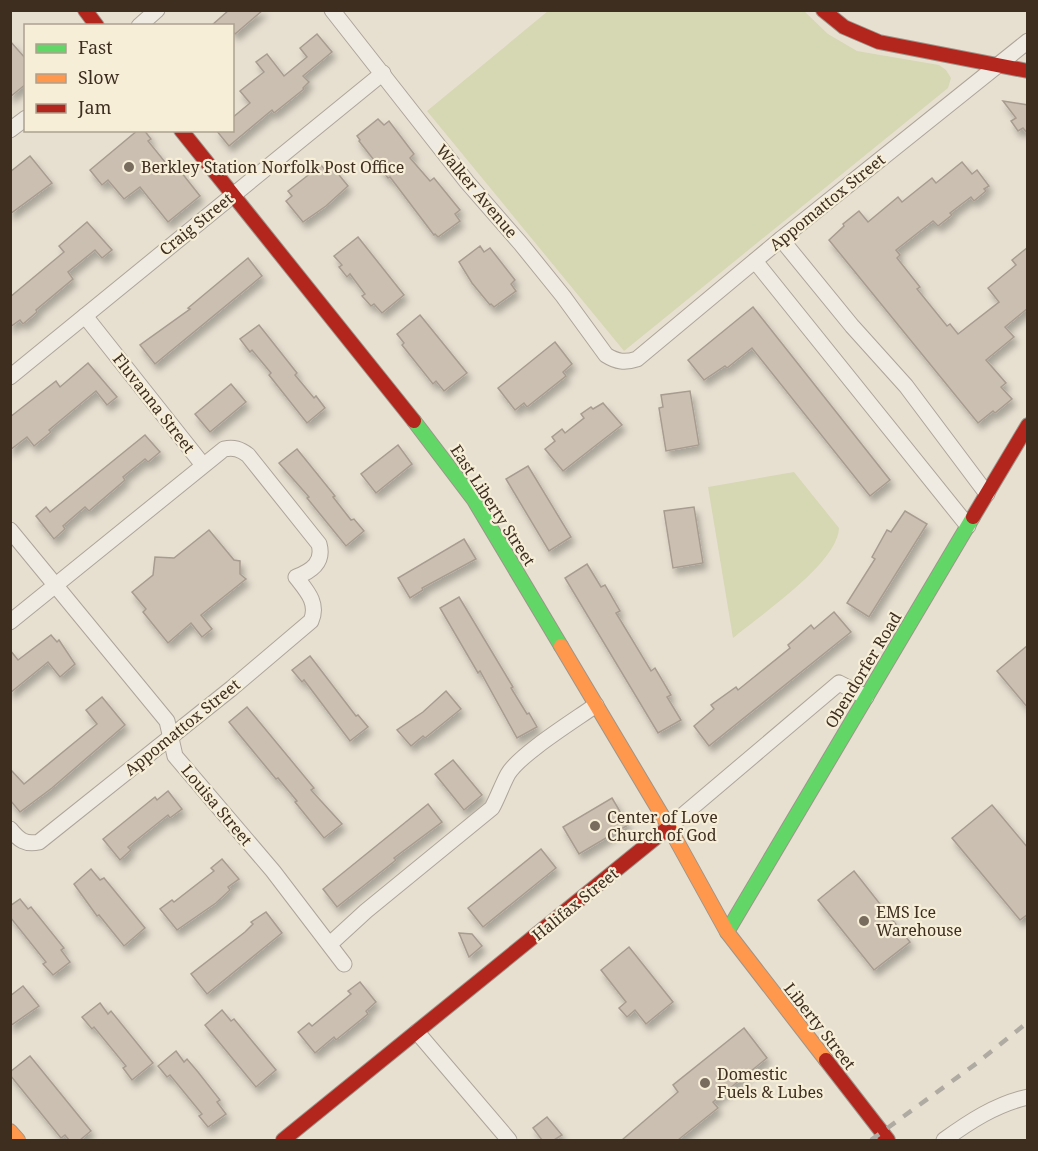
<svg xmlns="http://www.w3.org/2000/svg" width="1038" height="1151" viewBox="0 0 1038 1151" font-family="'Noto Serif',serif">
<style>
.green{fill:#d6d7b3}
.building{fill:#cbbfb2;stroke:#a89c90;stroke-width:1.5;filter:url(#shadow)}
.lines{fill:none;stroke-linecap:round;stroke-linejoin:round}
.street-casing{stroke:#ada599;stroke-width:17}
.fast-casing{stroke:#9c958a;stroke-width:16}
.slow-casing{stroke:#9c958a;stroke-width:16}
.jam-casing{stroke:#9c958a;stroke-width:16}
.street{stroke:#efebe3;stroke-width:15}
.fast{stroke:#63d668;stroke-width:14}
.slow{stroke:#ff974d;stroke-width:14}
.jam{stroke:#b3261e;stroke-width:14}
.rail{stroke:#afaaa2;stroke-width:4.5;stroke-dasharray:10 10;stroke-linecap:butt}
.poi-dot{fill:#786c5e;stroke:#f7eed8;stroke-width:2}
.labels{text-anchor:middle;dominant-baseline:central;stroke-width:4.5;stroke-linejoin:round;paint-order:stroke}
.poi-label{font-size:16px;fill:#3d2e20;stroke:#f7eed8;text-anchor:start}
.street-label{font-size:16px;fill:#3d2e20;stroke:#f7eed8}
</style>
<defs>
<filter id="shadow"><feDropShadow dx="3.5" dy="6" stdDeviation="3" flood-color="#0004"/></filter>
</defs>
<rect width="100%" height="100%" fill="#e7e0d1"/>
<g class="green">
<path d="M548 11H804L828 34 857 51 939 65 946 70 951 78 948 88 624 351 427 111Z"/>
<path d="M794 472 839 528C838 563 759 616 733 638L708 487Z"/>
</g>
<g class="building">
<path d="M229 10H263L235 34 232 31V26H211Z"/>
<path d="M317 34 332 52 303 76 309 82 303 88 304 89 274 113 272 110 229 146 216 130H232V118L250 103 240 91 264 72 256 62 267 54 284 76 307 57 300 48Z"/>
<path d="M10 41 26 59V84L10 97Z"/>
<path d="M1003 101 1028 105V134L1023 128 1018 131 1011 121 1016 118Z"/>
<path d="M378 119 384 125 389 121 414 154 410 158 430 181 434 178 460 210 455 214 460 221 438 237 435 234 434 235 390 177 388 178 359 141 360 140 357 136Z"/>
<path d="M138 130H144L151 139 148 141 169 167 174 163 200 196 168 222 140 187 124 199 108 180 102 185 90 170Z"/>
<path d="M30 156 52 183 10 214V172Z"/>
<path d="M962 162 972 174 977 170 989 186 984 189 986 191 974 201 971 197 950 213 952 215 938 226 933 221 896 250 900 255 897 258 920 287 917 289 947 326 950 324 958 334 999 302 988 288 1016 265 1012 260 1028 247V308L1005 327 1014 337 986 360 1006 383 1001 387 1012 399 995 413 993 411 978 423 829 240 844 226 843 224 859 211 868 222 898 197 902 202 932 178 936 183Z"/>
<path d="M321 165 325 170 331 165 348 186 326 206 303 222 286 201 292 196 288 191Z"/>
<path d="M87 222 112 250 102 258 95 250 68 272 73 279 36 310 37 312 23 324 20 320 10 327V297L64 252 59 246Z"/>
<path d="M358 237 404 295 382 313 374 304 371 306 362 296 365 294 350 274 347 277 339 267 342 265 334 256Z"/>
<path d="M480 246 484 252 490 248 515 280 511 284 516 291 494 307 491 304 490 305 472 283 459 262Z"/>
<path d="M248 258 262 276 155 364 140 345 190 309 188 308Z"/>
<path d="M753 307 890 480 870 496 752 348 727 368 725 366 704 380 688 360Z"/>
<path d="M420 315 467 373 444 391 436 381 433 384 402 345 404 343 397 334Z"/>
<path d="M259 325 297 373 295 375 314 398 316 396 325 408 307 423 269 375 271 373 252 350 250 352 240 339Z"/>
<path d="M555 342 572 364 563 372 566 376 527 407 524 403 515 410 498 388Z"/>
<path d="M88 363 117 397 107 405 96 391 49 430 51 432 34 446 27 437 10 450V417L56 381 60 387Z"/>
<path d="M231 384 246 402 210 432 195 414Z"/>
<path d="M690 391 699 445 666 451 659 408 663 407 661 395Z"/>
<path d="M603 403 622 425 563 471 545 449 555 441 552 437 562 429 565 433 584 418 581 414 591 407 593 409Z"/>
<path d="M145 435 160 452 148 462 145 459 123 477 125 480 89 511 85 507 63 526 65 529 54 539 36 516 46 507 50 512Z"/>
<path d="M398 445 412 464 376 493 361 474Z"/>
<path d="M297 449 335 496 333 497 351 520 354 519 364 531 346 546 307 498 309 497 279 463Z"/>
<path d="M528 466 571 537 549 551 506 479Z"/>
<path d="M694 507 703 563 673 568 664 511Z"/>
<path d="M905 511 927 524 869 617 847 603 875 559 872 557 887 530 891 532Z"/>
<path d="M209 530 234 560 240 561V574L246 579 201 615 212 629 202 637 191 623 168 643 143 612 146 609 132 592 153 575 155 557 174 558Z"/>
<path d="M464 539 476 559 422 588 423 590 410 598 398 578Z"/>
<path d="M587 564 601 587 605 585 620 611 616 613 651 671 655 668 671 695 667 697 681 720 658 733 565 578Z"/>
<path d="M459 597 513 687 511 688 527 714 529 713 537 727 517 738 480 671 478 673 440 608Z"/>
<path d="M834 612 851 632 709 746 694 726 714 709 711 705 736 687 738 690 790 648 788 645 811 625 814 629Z"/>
<path d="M51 635 57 642 59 640 75 664 60 677 48 662 10 693V650L18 660Z"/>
<path d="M1028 645V708L997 671Z"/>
<path d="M310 656 356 716 358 715 368 727 350 741 304 680 302 682 292 670Z"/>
<path d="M446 691 461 709 425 738 423 736 411 746 397 730 423 712Z"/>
<path d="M102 697 125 725 52 788 20 812 10 800V769L24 784 97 724 86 710Z"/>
<path d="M247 707 314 788 311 790 321 801 342 824 324 838 295 802 297 801 278 778 276 779 229 722Z"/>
<path d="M453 760 482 795 464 810 435 774Z"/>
<path d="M168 791 182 809 170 818 168 815 128 847 131 850 120 860 103 839 155 797 157 800Z"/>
<path d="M612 798 628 825 579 854 563 827Z"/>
<path d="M428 804 442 822 394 858 396 860 337 907 323 889Z"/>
<path d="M992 805 1028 848V914L1020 920 952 838Z"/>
<path d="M541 849 556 868 483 927 468 908Z"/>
<path d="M222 859 239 879 228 887 230 890 216 903 177 930 160 909 172 900 174 902 214 871 211 868Z"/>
<path d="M91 869 100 880 104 878 145 928 124 946 99 915 97 916 74 884Z"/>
<path d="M854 871 910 942 874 970 818 900Z"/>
<path d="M20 899 28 909 31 907 64 948 61 950 70 962 53 975 43 964 46 962 10 917V906Z"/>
<path d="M266 912 282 933 207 994 191 974 245 932 253 924 251 922Z"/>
<path d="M459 933 472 934 482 946 469 957Z"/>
<path d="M629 947 673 1002 646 1024 635 1010 627 1017 619 1008 626 1002 601 970Z"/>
<path d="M360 982 376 1002 366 1011 368 1014 336 1040 334 1037 315 1053 298 1032 309 1023 312 1026 351 994 348 991Z"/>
<path d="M23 986 39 1006 10 1026V996Z"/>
<path d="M100 1003 108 1014 111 1011 153 1063 132 1080 123 1068 126 1066 94 1027 92 1029 82 1017Z"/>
<path d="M222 1010 231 1021 234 1019 276 1070 256 1087 205 1025Z"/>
<path d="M744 1028 767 1058 713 1102 718 1108 678 1140H622L678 1092 673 1085Z"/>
<path d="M176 1051 184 1062 187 1059 198 1072 220 1100 217 1102 226 1114 208 1127 199 1116 202 1114 170 1075 167 1077 158 1066Z"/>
<path d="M30 1056 91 1131 80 1140H69L65 1135 61 1138 10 1075V1072Z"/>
<path d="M547 1117 562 1135 554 1140H542L533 1128Z"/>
</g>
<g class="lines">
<g class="street-casing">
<g id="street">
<path d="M332 10 467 182 521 244 563 296 606 355C617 362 625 363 637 359L781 239 1028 41"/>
<path d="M139 26 157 10"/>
<path d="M10 130 26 118"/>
<path d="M781 239 852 326 906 386 987 494"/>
<path d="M755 261 968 526"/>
<path d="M85 316 203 465"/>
<path d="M10 377 383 73"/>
<path d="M10 530 167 721 175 756 273 871 344 964"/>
<path d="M10 622 224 449C234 447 240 449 248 455L319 544C324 562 312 571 296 577 306 590 319 603 311 621L232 688 39 842C25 845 19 840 10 829"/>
<path d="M669 827 839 683 866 697"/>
<path d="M330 944 366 911 492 808C498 797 502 785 508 774 520 754 575 720 596 705"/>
<path d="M417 1032 509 1140"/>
<path d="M944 1140C969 1122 996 1104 1028 1097"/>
</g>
</g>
<g class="fast-casing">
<g id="fast">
<path d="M414 421 474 500 561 646"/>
<path d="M727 932 973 517"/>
</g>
</g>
<g class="slow-casing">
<g id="slow">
<path d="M561 646 669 827 727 932 826 1060"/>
<path d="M10 1131 18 1140"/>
</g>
</g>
<g class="jam-casing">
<g id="jam">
<path d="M85 10 97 26"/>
<path d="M823 10 844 27 879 42 1028 71"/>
<path d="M181 130 414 421"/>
<path d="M973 517 1028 425"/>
<path d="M826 1060 888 1140"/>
<path d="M283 1140 669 827"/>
</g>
</g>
<use href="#street" class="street"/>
<use href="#fast" class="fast"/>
<use href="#slow" class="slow"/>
<use href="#jam" class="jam"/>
<path class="rail" d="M871 1140 977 1063 1028 1022"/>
</g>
<g class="poi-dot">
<circle cx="129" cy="167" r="6"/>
<circle cx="595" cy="826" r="6"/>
<circle cx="864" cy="921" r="6"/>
<circle cx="705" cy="1083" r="6"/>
</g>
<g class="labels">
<g class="poi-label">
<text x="141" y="167">Berkley Station Norfolk Post Office</text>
<text x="607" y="817">Center of Love<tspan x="607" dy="18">Church of God</tspan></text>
<text x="876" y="912">EMS Ice<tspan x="876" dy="18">Warehouse</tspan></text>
<text x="717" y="1074">Domestic<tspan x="717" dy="18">Fuels &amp; Lubes</tspan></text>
</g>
<g class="street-label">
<text transform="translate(477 191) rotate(50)">Walker Avenue</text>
<text transform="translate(827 202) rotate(-39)">Appomattox Street</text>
<text transform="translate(196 224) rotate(-39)">Craig Street</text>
<text transform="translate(154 403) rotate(52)">Fluvanna Street</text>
<text transform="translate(493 505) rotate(57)">East Liberty Street</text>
<text transform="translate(863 670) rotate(-59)">Obendorfer Road</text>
<text transform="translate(182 727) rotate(-39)">Appomattox Street</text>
<text transform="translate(217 805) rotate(50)">Louisa Street</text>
<text transform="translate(575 904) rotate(-39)">Halifax Street</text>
<text transform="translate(820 1026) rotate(52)">Liberty Street</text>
</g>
</g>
<rect width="1038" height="1151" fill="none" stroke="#3d2e20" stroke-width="24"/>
<rect x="24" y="24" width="210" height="108" fill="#f7eed8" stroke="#ada18e" stroke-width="1.5"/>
<rect x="36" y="44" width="30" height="9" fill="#63d668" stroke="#ada18e" stroke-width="1.5"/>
<text x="78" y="54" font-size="18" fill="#3d2e20">Fast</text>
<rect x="36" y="74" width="30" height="9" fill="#ff974d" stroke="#ada18e" stroke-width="1.5"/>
<text x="78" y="84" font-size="18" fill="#3d2e20">Slow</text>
<rect x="36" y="104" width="30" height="9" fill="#b3261e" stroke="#ada18e" stroke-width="1.5"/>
<text x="78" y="114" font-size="18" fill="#3d2e20">Jam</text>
</svg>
